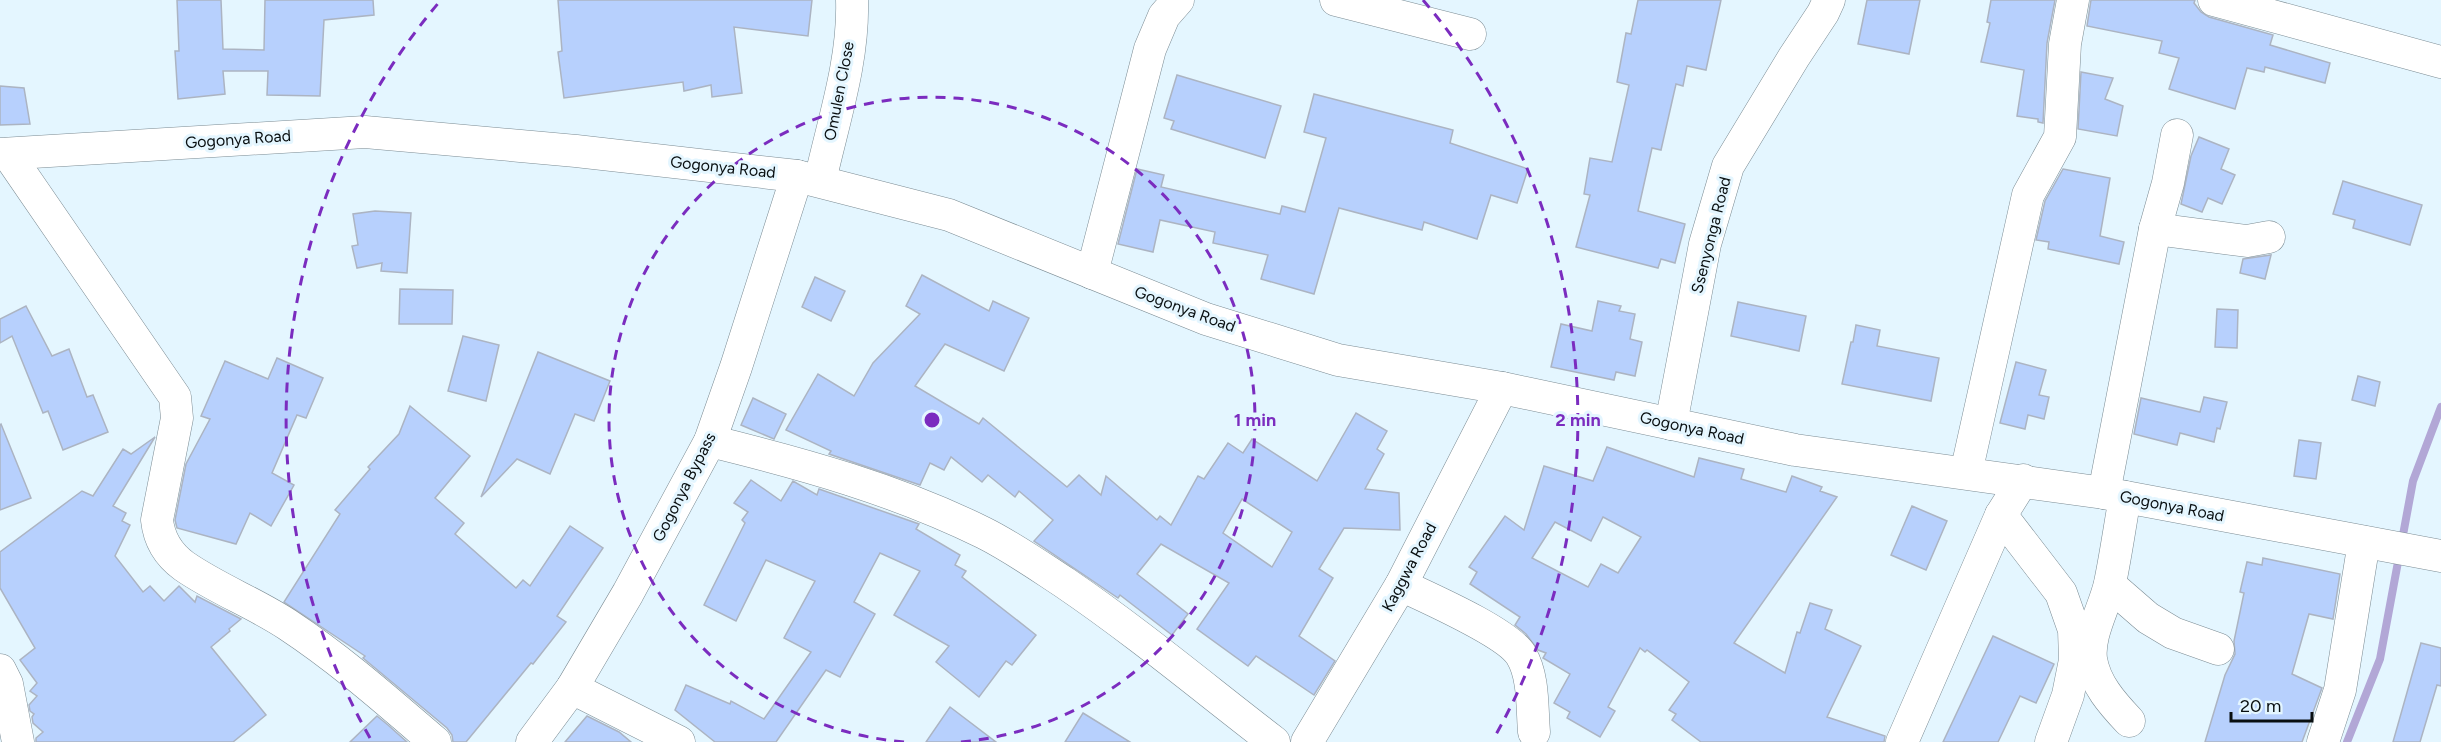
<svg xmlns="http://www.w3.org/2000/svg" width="2441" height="742" viewBox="0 0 2441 742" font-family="Figtree,sans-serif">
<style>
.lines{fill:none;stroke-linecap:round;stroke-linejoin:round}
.stream{stroke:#b2a7d6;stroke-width:8}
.building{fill:#b7d0fd;stroke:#acb4c2;stroke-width:1.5;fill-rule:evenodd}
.minor-casing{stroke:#7c8c94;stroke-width:33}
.minor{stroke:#fff;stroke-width:32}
.ring{fill:none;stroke:#7b2cbf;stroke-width:3;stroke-dasharray:10 8}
.labels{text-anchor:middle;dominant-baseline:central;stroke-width:6;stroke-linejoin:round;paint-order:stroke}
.street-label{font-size:16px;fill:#090f11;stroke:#e4f6ff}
.centre{fill:#7b2cbf;stroke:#e4f6ff;stroke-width:3}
.ring-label{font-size:18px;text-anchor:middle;font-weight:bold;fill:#7b2cbf;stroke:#e4f6ff;stroke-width:6;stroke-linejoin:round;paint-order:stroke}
</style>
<rect width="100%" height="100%" fill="#e4f6ff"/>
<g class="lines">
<path class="stream" d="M2347 742 2380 659 2413 481 2441 407"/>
</g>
<g class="building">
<path d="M177 0H221L223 49 264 50 265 0H373L374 15 324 20 320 96 267 95 268 71H223L225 94 178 99 175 51H179Z"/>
<path d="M558 0H812L808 36 734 27 742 93 712 97 711 85 684 91 683 82 564 98 558 52 562 51Z"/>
<path d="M1638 0H1721L1706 70 1687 66 1683 86 1676 84 1661 150 1652 148 1638 211 1685 224 1675 263 1661 259 1658 268 1576 247 1590 195 1584 194 1590 158 1612 162 1629 85 1617 82 1626 33 1631 34Z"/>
<path d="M1867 0H1920L1909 54 1858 44Z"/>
<path d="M1991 0H2055L2047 43 2043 123 2038 122V119L2017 116 2024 70 1981 62 1990 23 1987 22Z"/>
<path d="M2091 0H2195L2194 3 2201 12 2209 17 2273 35 2270 45 2330 63 2325 83 2265 67 2264 72 2247 68 2235 109 2169 89 2179 58 2159 53 2162 41 2087 26Z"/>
<path d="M2081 72 2113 78 2105 99 2123 106 2117 136 2078 129Z"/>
<path d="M1177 75 1281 106 1265 158 1171 129 1174 121 1164 118Z"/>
<path d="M0 86 24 88 30 124 0 125Z"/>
<path d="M1314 94 1453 130 1450 143 1528 169 1517 203 1491 195 1477 239 1424 222 1422 230 1339 208 1314 294 1261 279 1268 255 1213 243 1215 232 1160 220 1153 252 1118 244 1137 169 1164 175 1161 187 1280 214 1282 206 1305 212 1326 138 1304 132Z"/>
<path d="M2199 137 2229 149 2221 169 2235 175 2222 204 2208 198 2202 212 2181 204 2191 156Z"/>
<path d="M2063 169 2110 178 2100 236 2124 242 2119 264 2048 249 2049 242 2036 240 2045 201Z"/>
<path d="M2343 181 2422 205 2410 245 2353 228 2355 220 2333 214Z"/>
<path d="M375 211 411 213 407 273 381 271 382 263 357 268 352 246 358 245 353 214Z"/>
<path d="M2271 255 2265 279 2240 273 2243 259Z"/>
<path d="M922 275 989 311 993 301 1029 318 1004 371 945 344 915 386 979 424 983 418 1067 487 1079 475 1101 495 1106 476 1157 520 1160 516 1171 525 1198 476 1204 479 1228 443 1243 453 1252 439 1317 481 1356 413 1387 431 1377 449 1384 454 1365 489 1399 493 1400 530 1344 528 1319 569 1333 578 1299 636 1335 661 1314 695 1256 656 1248 666 1197 629 1229 583 1161 544 1137 574 1188 614 1172 635 1120 595 1118 598 1034 541 1053 520 1019 491 1015 497 988 475 982 482 951 457 944 470 930 463 920 485 829 454 831 451 786 430 818 374 854 396 873 363 920 314 906 306ZM1242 499 1292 532 1272 567 1223 533Z"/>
<path d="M815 277 845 291 831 321 802 307Z"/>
<path d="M400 289 453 290 452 324H399Z"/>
<path d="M1598 301 1621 306 1619 311 1635 314 1630 339 1642 342 1635 376 1616 372 1614 380 1551 367 1561 324 1592 331Z"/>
<path d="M1738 302 1806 316 1799 351 1731 336Z"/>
<path d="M26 306 52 356 69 349 87 397 93 395 108 432 63 450 48 411 43 413 12 336 0 343V319Z"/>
<path d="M2217 309 2238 310 2237 348 2215 347Z"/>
<path d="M1856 325 1880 330 1877 346 1939 358 1931 401 1842 384 1851 342H1853Z"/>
<path d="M463 336 499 345 486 401 448 391Z"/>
<path d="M538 352 610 381 594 421 575 414 550 474 517 459 481 497Z"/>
<path d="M277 358 323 378 306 418 297 415 272 473 294 485 271 526 250 513 236 544 177 528 175 520 186 464 210 419 201 416 225 361 268 379Z"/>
<path d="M2016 362 2046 370 2039 395 2049 397 2044 419 2028 415 2025 429 2000 423Z"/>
<path d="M2358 376 2380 382 2375 406 2352 400Z"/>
<path d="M2204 397 2227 402 2220 429 2217 428 2214 442 2180 433 2177 445 2134 434 2141 398 2200 412Z"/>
<path d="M753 398 786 414 774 439 741 425Z"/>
<path d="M410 406 470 456 435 498 464 523 455 534 516 588 523 580 530 586 570 526 603 548 557 616 566 622 533 664 531 663 466 742H453L452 735 447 728 363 658 365 656 284 602 340 514 335 510 370 469 368 467 399 434Z"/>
<path d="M1 424 31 498 0 510V425Z"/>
<path d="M155 437 113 506 126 513 122 521 130 525 115 556 143 592 150 586 164 601 179 586 195 602 197 596 241 619 229 629 230 631 211 647 266 715 233 742H36V738L43 732 33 723 32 717 34 714 30 711 29 705 37 696 30 691 37 683 20 660 35 648 0 588V552L82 491 93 496 123 449 131 454Z"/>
<path d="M2299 440 2321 443 2316 479 2294 476Z"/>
<path d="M1607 447 1694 477 1699 458 1744 469 1741 479 1786 492 1792 476 1822 487 1820 491 1837 497 1734 643 1785 673 1797 632 1800 633 1810 603 1832 610 1825 629 1861 646 1827 717 1885 736 1884 742H1701L1672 720 1676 714 1669 710 1689 682 1647 650 1645 652 1640 648 1608 707 1615 711 1600 737 1567 718 1570 712 1554 703 1570 674 1543 658 1546 653 1538 650 1526 634 1515 625 1520 617 1470 584 1477 572 1469 567 1505 516 1524 530 1544 466 1593 481ZM1603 517 1641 537 1618 573 1601 564 1588 587 1532 558 1555 522 1591 541Z"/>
<path d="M751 480 781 501 793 481 817 495 819 489 919 524 916 529 960 555 955 565 966 571 962 577 1036 635 1012 665 1006 661 979 697 936 662 949 646 894 615 920 571 880 553 854 602 875 614 840 677 826 670 776 742H715L675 710 686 685 730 704 731 701 764 719 811 652 784 638 815 581 766 560 736 621 704 605 745 523 742 520 748 512 734 503Z"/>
<path d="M1912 506 1947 521 1926 570 1891 555Z"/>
<path d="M2263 558 2340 574 2333 619 2309 614 2292 674 2322 688 2302 742H2205L2225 675 2235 654 2234 641 2244 593 2240 592 2247 562 2262 565Z"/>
<path d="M1993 636 2054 664 2036 703 2020 696 1998 742H1943Z"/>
<path d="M2421 643 2441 648V686L2437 685 2420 742H2393Z"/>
<path d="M950 707 996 742H926Z"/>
<path d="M1083 713 1130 742H1065Z"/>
<path d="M377 716 388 725 407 742H350Z"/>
<path d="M587 716 619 732 631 742H565Z"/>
</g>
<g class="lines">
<g class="minor-casing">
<g id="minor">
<path d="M1336 0 1470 34"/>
<path d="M2214 0 2441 62"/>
<path d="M0 154 365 132 576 151 797 176 949 215 1206 319 1338 360 1502 388 1795 450 2104 493 2441 556"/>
<path d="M8 154 175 397 177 418 157 520C159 539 169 555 184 566 217 589 255 603 288 625 341 660 387 701 435 742"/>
<path d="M820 181C833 122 854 61 852 0"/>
<path d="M2155 229 2247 241 2269 237"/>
<path d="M1092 273 1150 49 1164 16 1178 0"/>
<path d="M1671 424 1705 244 1728 166 1794 57 1823 13 1829 0"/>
<path d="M710 441C804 464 897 490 984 533 1012 547 1039 566 1065 583 1137 632 1205 689 1274 742"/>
<path d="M1966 473 2028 195 2060 137 2065 44 2073 0"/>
<path d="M2104 493 2155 229 2168 183 2177 135"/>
<path d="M2125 497C2120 525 2116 554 2110 583 2105 607 2088 634 2091 659 2095 684 2112 703 2129 721"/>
<path d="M2001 515 2061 593 2074 630 2075 660 2068 695 2051 742"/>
<path d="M1401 585C1428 598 1507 632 1521 655 1534 676 1532 708 1534 732"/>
<path d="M2110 585 2148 618 2173 633 2218 649"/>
<path d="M0 670 7 684 18 742"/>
<path d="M572 688 679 742"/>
<path d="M532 742 572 688 628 593 710 441 736 367 797 176"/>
<path d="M1307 742 1401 585 1502 388"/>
<path d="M1902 742 2001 515 2023 480"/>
<path d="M2323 742 2340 690 2364 542"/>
</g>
</g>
<use href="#minor" class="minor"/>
</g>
<g class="ring">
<path d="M904 742A323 323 0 1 1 960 742"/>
<path d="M370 738A646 646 0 0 1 441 0M1423 0A646 646 0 0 1 1494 738"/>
</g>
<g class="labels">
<g class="street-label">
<text transform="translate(839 91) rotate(-79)">Omulen Close</text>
<text transform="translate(238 139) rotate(-4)">Gogonya Road</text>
<text transform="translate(723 167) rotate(6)">Gogonya Road</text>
<text transform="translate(1711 235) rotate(-76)">Ssenyonga Road</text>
<text transform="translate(1185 309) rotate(20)">Gogonya Road</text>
<text transform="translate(1692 428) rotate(12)">Gogonya Road</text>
<text transform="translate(684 487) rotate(-63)">Gogonya Bypass</text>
<text transform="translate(2172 506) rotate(11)">Gogonya Road</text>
<text transform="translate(1409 567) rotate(-62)">Kaggwa Road</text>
</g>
</g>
<circle cx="932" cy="420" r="9" class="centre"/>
<g class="ring-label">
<text x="1255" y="426">1 min</text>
<text x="1578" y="426">2 min</text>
</g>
<path d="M2231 712v9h81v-9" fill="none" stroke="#090f11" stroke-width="3"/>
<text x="2240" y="712" font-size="18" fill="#090f11" stroke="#e4f6ff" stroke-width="4.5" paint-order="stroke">20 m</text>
</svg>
